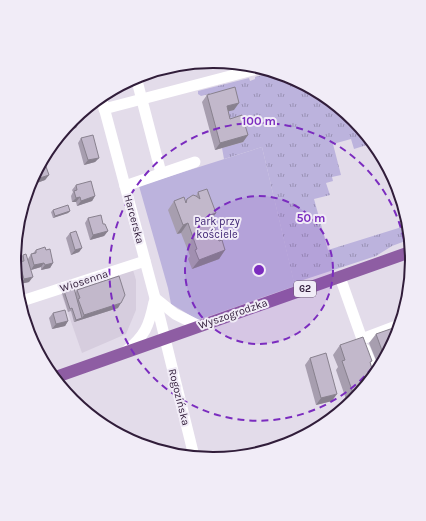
<svg xmlns="http://www.w3.org/2000/svg" width="426" height="521" viewBox="0 0 426 521" font-family="Karla,sans-serif">
<style>
.built{fill:#d6cdde}
.grass{fill:url(#grass-tufts)}
.green{fill:#bcb3dd}
.lines{fill:none;stroke-linecap:round;stroke-linejoin:round}
.minor{stroke:#fff;stroke-width:11}
.major{stroke:#8e5da3;stroke-width:12}
.wall{fill:#a79eaf}
.shaded-wall{fill:#88818e}
.building{fill:#c2b8cb;stroke:#88818e}
.ring{fill:none;stroke:#7b2cbf;stroke-width:2;stroke-dasharray:7 5}
.labels{text-anchor:middle;dominant-baseline:central;stroke-width:4;stroke-linejoin:round;paint-order:stroke}
.shield{fill:#f1ecf7;stroke:#6b5b73;stroke-width:1}
.shield-label{font-size:10px;font-weight:bold;fill:#311d3a}
.street-label{font-size:11px;fill:#311d3a;stroke:#f1ecf7}
.park-label{font-size:11px;fill:#3f2573;stroke:#f1ecf7}
.rim{fill:none;stroke:#311d3a;stroke-width:2}
.centre{fill:#7b2cbf;stroke:#f1ecf7;stroke-width:2}
.ring-label{font-size:12px;text-anchor:middle;font-weight:bold;fill:#7b2cbf;stroke:#f1ecf7;stroke-width:4;stroke-linejoin:round;paint-order:stroke}
</style>
<defs>
<pattern id="grass-tufts" width="24" height="20" patternUnits="userSpaceOnUse"><rect width="24" height="20" fill="#bcb3dd"/><path d="M3 7l-1-3M5 7V3M7 7l1-3M15 17l-1-3M17 17v-4M19 17l1-3" fill="none" stroke="#9991b4"/></pattern>
</defs>
<rect width="100%" height="100%" fill="#e3dcea"/>
<path class="built" d="M133 270 136 280V310L126 334 82 353 61 293Z"/>
<path class="grass" d="M270 73 289 77 354 120 370 144 354 149 351 139 333 144 341 175 332 177 333 181 326 183 330 195 314 199 328 250 405 226 408 240 392 246 376 256 294 283 262 147 224 159 222 148 243 142 225 126 213 93 201 96 198 94V91L249 78 250 81 255 79V77Z"/>
<path class="green" d="M262 147 295 286 198 320 171 304 168 288 139 186Z"/>
<g class="lines">
<g class="minor">
<path d="M136 77 161 173"/>
<path d="M102 100 155 298 194 456"/>
<path d="M104 109 253 70"/>
<path d="M125 186 195 162"/>
<path d="M340 277 362 339 399 325"/>
<path d="M155 298 175 314 199 326"/>
<path d="M22 301 145 261"/>
<path d="M365 349 374 371"/>
<path d="M126 351C145 336 149 326 154 302"/>
</g>
<path class="major" d="M56 377 410 252"/>
</g>
<g class="wall">
<path d="M207 95 234 110 228 111 230 119 248 135 243 142 215 150 202 102Z"/>
<path d="M81 138 99 158 95 162 84 165 78 143Z"/>
<path d="M44 161 49 175 45 180 34 184 32 180Z"/>
<path d="M76 185 95 196 92 201 77 206 76 202H72L71 196 73 192 72 190Z"/>
<path d="M198 192 211 220 219 241 225 250 219 259 192 269 188 259 190 256 181 233 177 234 168 210 174 201 185 202 187 199 196 196Z"/>
<path d="M53 210 70 211 68 213 53 218 51 212Z"/>
<path d="M88 218 103 224 108 231 104 236 90 240 85 223Z"/>
<path d="M70 233 82 248 79 252 71 255 66 238Z"/>
<path d="M36 250H46L53 263 50 268 41 270V267L31 270 29 282 20 284 15 267 19 262H20L19 260 23 255 28 259 31 254 33 253Z"/>
<path d="M77 290 118 308 74 322 71 311 68 312 62 293 64 291 75 293Z"/>
<path d="M53 313 68 321 65 326 52 329 49 318Z"/>
<path d="M376 334 397 337 378 365 369 343Z"/>
<path d="M340 345 370 363 373 372 354 401 348 405 336 370 338 367 333 355Z"/>
<path d="M310 358 332 401 316 405 305 365Z"/>
</g>
<g class="shaded-wall">
<path d="M239 103 234 110 222 113 227 106Z"/>
<path d="M79 123 76 128 64 132 68 127Z"/>
<path d="M248 135 243 142 215 150 220 143Z"/>
<path d="M99 158 95 162 84 165 88 160Z"/>
<path d="M49 175 45 180 34 184 37 179Z"/>
<path d="M95 196 92 201 77 206 81 201Z"/>
<path d="M80 197 76 202H72L76 198Z"/>
<path d="M70 211 68 213 53 218 55 216Z"/>
<path d="M216 213 209 223 210 215Z"/>
<path d="M188 223 181 233 177 234 183 225Z"/>
<path d="M108 231 104 236 90 240 93 235Z"/>
<path d="M82 248 79 252 71 255 75 250Z"/>
<path d="M225 250 219 259 192 269 199 260Z"/>
<path d="M20 255 16 259 14 260 15 256Z"/>
<path d="M44 263 41 267 31 270 34 265Z"/>
<path d="M53 263 50 268 41 270 45 265Z"/>
<path d="M33 277 29 282 20 284 24 279Z"/>
<path d="M121 303 118 308 74 322 76 320 82 318 84 315Z"/>
<path d="M68 321 65 326 52 329 56 324Z"/>
<path d="M337 394 332 401 316 405 321 398Z"/>
</g>
<g class="building">
<path d="M235 87 239 103 227 106 230 119 242 115 248 135 220 143 207 95Z"/>
<path d="M77 117 79 123 68 127 72 120Z"/>
<path d="M93 135 99 158 88 160 81 138Z"/>
<path d="M44 161 49 175 37 179 35 175Z"/>
<path d="M91 181 95 196 81 201 80 197 76 198 74 191 77 190 76 185Z"/>
<path d="M207 189 216 213 210 215 219 241 222 240 225 250 199 260 195 250 197 249 188 223 183 225 174 201 184 197 186 203 187 199 193 195 196 196 200 199 198 192Z"/>
<path d="M68 205 70 211 55 216 53 210Z"/>
<path d="M101 215 103 224H105L108 231 93 235 88 218Z"/>
<path d="M76 231 82 248 75 250 70 233Z"/>
<path d="M17 246 20 255 15 256Z"/>
<path d="M45 247 46 250 50 249 53 263 45 265 44 263 34 265 31 254 36 253V250Z"/>
<path d="M26 254 33 277 24 279 19 262 24 261 23 255Z"/>
<path d="M119 276 125 295 121 303 84 315 78 299 80 298 77 290Z"/>
<path d="M74 288 82 318 76 320 72 308 70 309 64 291Z"/>
<path d="M65 310 68 321 56 324 53 313Z"/>
<path d="M28 322 32 334 29 335 26 323Z"/>
<path d="M399 326 397 337 384 356 376 334Z"/>
<path d="M363 337 372 361 370 362 373 372 355 399 342 361 345 360 340 345Z"/>
<path d="M326 353 337 394 321 398 310 358Z"/>
</g>
<circle cx="259" cy="270" r="74" fill="#7b2cbf" fill-opacity=".12"/>
<g class="ring">
<circle cx="259" cy="270" r="74"/>
<path d="M401 315A149 149 0 1 1 407 283"/>
</g>
<g class="labels">
<rect class="shield" x="294" y="281" width="22" height="16" rx="3"/>
<g class="shield-label">
<text x="305" y="289">62</text>
</g>
<g class="street-label">
<text transform="translate(134 219) rotate(75)">Harcerska</text>
<text transform="translate(84 281) rotate(-18)">Wiosenna</text>
<text transform="translate(233 314) rotate(-19)">Wyszogrodzka</text>
<text transform="translate(179 397) rotate(76)">Rogozińska</text>
</g>
<g class="park-label">
<text x="217" y="221">Park przy<tspan x="217" dy="13">kościele</tspan></text>
</g>
</g>
<path d="M0 0H426V521H0ZM21 260a192 192 0 1 1 384 0a192 192 0 1 1-384 0Z" fill="#f1ecf7" fill-rule="evenodd"/>
<path class="rim" d="M21 260a192 192 0 1 1 384 0a192 192 0 1 1-384 0Z"/>
<circle cx="259" cy="270" r="6" class="centre"/>
<g class="ring-label">
<text x="259" y="125">100 m</text>
<text x="311" y="222">50 m</text>
</g>
</svg>
